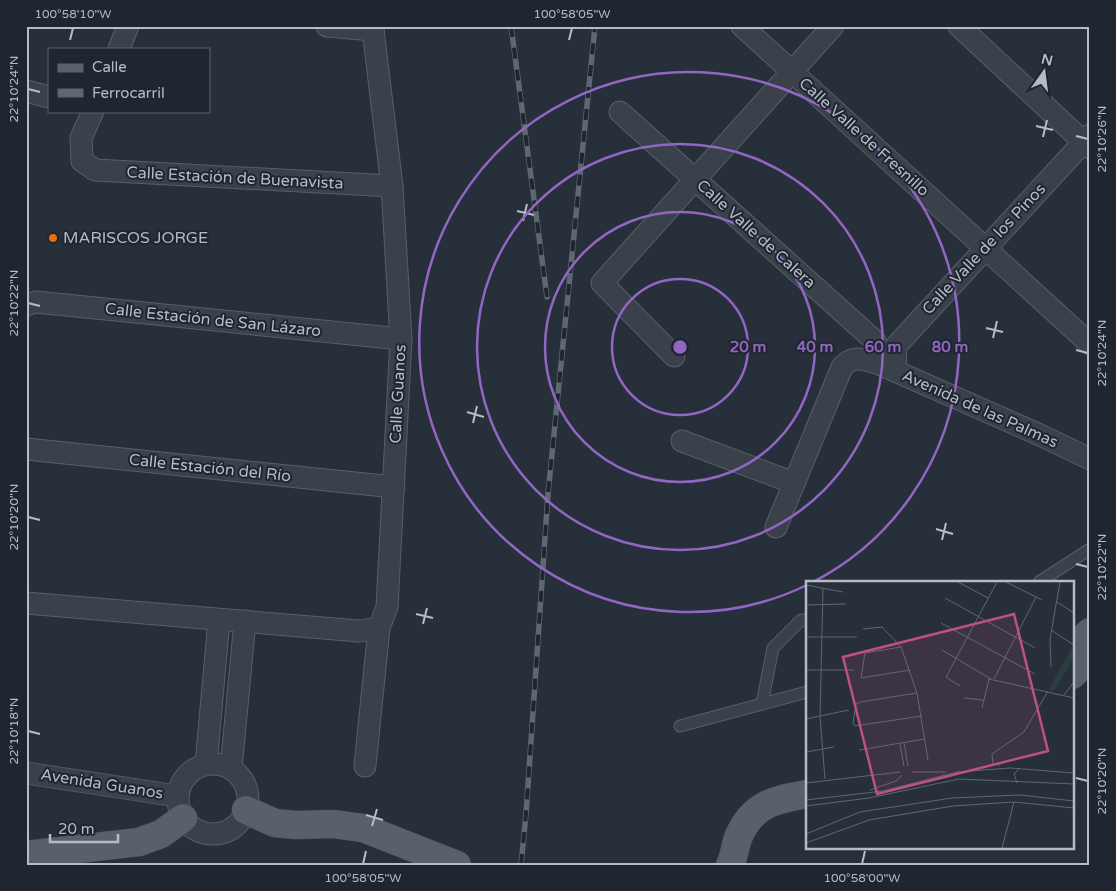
<svg xmlns="http://www.w3.org/2000/svg" width="1116" height="891" viewBox="0 0 1116 891" font-family="'Varela Round',sans-serif">
<style>
.lines{fill:none;stroke-linecap:round;stroke-linejoin:round}
.lane-casing{stroke:#585f69;stroke-width:13}
.street-casing{stroke:#585f69;stroke-width:23}
.primary-casing{stroke:#434a54;stroke-width:29}
.lane{stroke:#3a414b;stroke-width:11}
.street{stroke:#3a414b;stroke-width:21}
.primary{stroke:#58606b;stroke-width:28}
.rail-casing{stroke:#5e6873;stroke-width:5.5}
.rail{stroke:#1f2630;stroke-width:4;stroke-dasharray:11;stroke-linecap:butt}
.ticks{fill:none;stroke:#b5bcc6;stroke-width:2}
.ring{fill:none;stroke:#9266c2;stroke-width:2.5}
.food-dot{fill:#e8710a;stroke:#1f2630;stroke-width:2}
.labels{text-anchor:middle;dominant-baseline:central;stroke-width:4;stroke-linejoin:round;paint-order:stroke}
.street-label{font-size:16px;fill:#b5bcc6;stroke:#1f2630}
.poi-label{font-size:16px;fill:#b5bcc6;stroke:#1f2630;text-anchor:start}
.inset-road{fill:none;stroke:#5f6772;stroke-width:1}
.view{fill:#bd5180;fill-opacity:0.15;stroke:#bd5180;stroke-width:2.5}
.inset-edge{fill:none;stroke:#b5bcc6;stroke-width:2.5}
.centre{fill:#9266c2;stroke:#1f2630;stroke-width:2.5}
.ring-label{font-size:15px;text-anchor:middle;font-weight:bold;fill:#9266c2;stroke:#1f2630;stroke-width:4;stroke-linejoin:round;paint-order:stroke}
.neatline{fill:none;stroke:#b5bcc6;stroke-width:2}
.ticks-label{font-size:12px;text-anchor:middle;fill:#b5bcc6}
</style>
<rect width="100%" height="100%" fill="#262f3a"/>
<g class="lines">
<g class="lane-casing">
<g id="lane">
<path d="M1039 582 1090 549"/>
<path d="M762 704 773 648 801 620H807"/>
<path d="M680 726 807 692"/>
</g>
</g>
<g class="street-casing">
<g id="street">
<path d="M327 26 373 30"/>
<path d="M742 26 1090 344"/>
<path d="M959 26 1090 148"/>
<path d="M119 49 128 26"/>
<path d="M26 91 49 97"/>
<path d="M93 111 81 138 82 161 95 170 392 186"/>
<path d="M620 112 875 341 878 355 877 363"/>
<path d="M26 305 36 302 401 339"/>
<path d="M674 356 602 283 833 26"/>
<path d="M895 371 896 346 1090 135"/>
<path d="M682 441 794 483"/>
<path d="M26 449 394 487"/>
<path d="M776 527 842 367C854 355 862 359 877 363L1040 435 1090 459"/>
<path d="M26 603 359 631 379 628"/>
<path d="M206 764 219 620"/>
<circle cx="213" cy="799" r="35"/>
<path d="M365 766 379 628 387 607 401 339 392 186 373 30 371 26"/>
<path d="M231 769 245 621"/>
<path d="M26 773 177 796"/>
</g>
</g>
<g class="primary-casing">
<g id="primary">
<path d="M1072 649 1090 632"/>
<path d="M1072 675 1090 658"/>
<path d="M246 810 275 823 296 825 333 824 363 828 457 865"/>
<path d="M26 855 139 842 161 834 183 818"/>
<path d="M730 865C734 857 735 847 738 838 752 804 774 800 807 794"/>
</g>
</g>
<use href="#lane" class="lane"/>
<use href="#street" class="street"/>
<use href="#primary" class="primary"/>
<g class="rail-casing">
<g id="rail">
<path d="M511 26 547 297"/>
<path d="M521 865 526 814 548 494 595 26"/>
</g>
</g>
<use href="#rail" class="rail"/>
</g>
<path class="ticks" d="M70 40 73 28M569 40 572 28M28 89 40 92M1036 126 1053 130M1076 136 1088 139M1043 137 1047 120M517 211 534 215M523 221 527 204M28 303 40 306M986 328 1003 332M993 338 997 321M1076 350 1088 353M467 412 484 417M473 423 477 406M28 517 40 520M936 529 953 534M942 540 946 523M1076 564 1088 567M416 614 433 618M423 624 427 608M28 731 40 734M1076 778 1088 781M366 815 383 820M372 826 377 809M363 864 366 851M862 864 865 851"/>
<g class="ring">
<circle cx="680" cy="347" r="68"/>
<circle cx="680" cy="347" r="135"/>
<circle cx="680" cy="347" r="203"/>
<path d="M807 585A270 270 0 1 1 813 582"/>
</g>
<circle class="food-dot" cx="53" cy="238" r="5"/>
<g class="labels">
<g class="street-label">
<text transform="translate(864 137) rotate(42)">Calle Valle de Fresnillo</text>
<text transform="translate(235 178) rotate(3)">Calle Estación de Buenavista</text>
<text transform="translate(756 234) rotate(42)">Calle Valle de Calera</text>
<text transform="translate(984 249) rotate(-47)">Calle Valle de los Pinos</text>
<text transform="translate(213 320) rotate(6)">Calle Estación de San Lázaro</text>
<text transform="translate(398 394) rotate(-87)">Calle Guanos</text>
<text transform="translate(980 409) rotate(24)">Avenida de las Palmas</text>
<text transform="translate(210 468) rotate(6)">Calle Estación del Río</text>
<text transform="translate(102 784) rotate(9)">Avenida Guanos</text>
</g>
<g class="poi-label">
<text x="63" y="238">MARISCOS JORGE</text>
</g>
</g>
<g transform="translate(806 581)">
<rect width="268" height="268" fill="#262f3a"/>
<path d="M266 66 267 78 248 110 243 108Z" fill="#2b3e3e"/>
<path class="inset-road" d="M152 1 182 17M200 1 236 19M0 4 37 11M17 7 14 135 19 198M139 17 229 67M251 21 268 32M0 24 40 23M135 42 229 93M57 48 76 46 95 66 111 112 122 179M245 49 268 64M0 56H51M95 66 59 72 55 97 104 89M136 69 185 98M245 86 244 58 254 1M0 89H48M188 98 230 16M154 105 140 96 191 1M111 112 54 121 50 123 47 142 49 145 116 135M258 114 268 101M158 117 177 119M176 127 183 98 268 117M0 138 43 129M98 162 102 185M94 163 98 185M53 169 119 158M0 171 28 166M194 184 187 183 186 173 218 151 242 110M106 191H140M0 202 94 191M211 202 208 193 214 187M64 209 90 200 96 194M0 219 77 210 151 191 204 187 268 192M0 225 63 217 153 198 268 203M0 253 54 231 146 217 214 214 268 220M0 262 63 239 147 225 208 221 268 227M196 267 208 221"/>
<path class="view" d="M208 33 242 170 71 213 37 76Z"/>
<rect width="268" height="268" class="inset-edge"/>
</g>
<circle cx="680" cy="347" r="8" class="centre"/>
<g class="ring-label">
<text x="748" y="352">20 m</text>
<text x="815" y="352">40 m</text>
<text x="883" y="352">60 m</text>
<text x="950" y="352">80 m</text>
</g>
<rect width="1116" height="891" fill="none" stroke="#1f2630" stroke-width="55"/>
<rect x="48" y="48" width="162" height="65" fill="#1f2630" stroke="#5b626c"/>
<rect x="58" y="64" width="25" height="8" fill="#58606b" stroke="#5b626c"/>
<text x="92" y="72" font-size="15" fill="#b5bcc6">Calle</text>
<rect x="58" y="89" width="25" height="8" fill="#5e6873" stroke="#5b626c"/>
<text x="92" y="98" font-size="15" fill="#b5bcc6">Ferrocarril</text>
<g transform="translate(1044 72) rotate(14)" stroke="#1f2630" stroke-width="4" paint-order="stroke">
<path d="M0-4L9 19L0 12L-9 19Z" fill="#b5bcc6"/>
<text y="-8" font-size="14" font-weight="bold" text-anchor="middle" fill="#b5bcc6">N</text>
</g>
<path d="M50 834v8h68v-8" fill="none" stroke="#b5bcc6" stroke-width="2.5"/>
<text x="58" y="834" font-size="15" fill="#b5bcc6" stroke="#1f2630" stroke-width="4" paint-order="stroke">20 m</text>
<rect x="28" y="28" width="1060" height="836" class="neatline"/>
<g class="ticks-label">
<text x="73" y="18">100°58'10"W</text>
<text x="572" y="18">100°58'05"W</text>
<text transform="translate(14 89) rotate(-90)" y="4">22°10'24"N</text>
<text transform="translate(1102 139) rotate(-90)" y="4">22°10'26"N</text>
<text transform="translate(14 303) rotate(-90)" y="4">22°10'22"N</text>
<text transform="translate(1102 353) rotate(-90)" y="4">22°10'24"N</text>
<text transform="translate(14 517) rotate(-90)" y="4">22°10'20"N</text>
<text transform="translate(1102 567) rotate(-90)" y="4">22°10'22"N</text>
<text transform="translate(14 731) rotate(-90)" y="4">22°10'18"N</text>
<text transform="translate(1102 781) rotate(-90)" y="4">22°10'20"N</text>
<text x="363" y="882">100°58'05"W</text>
<text x="862" y="882">100°58'00"W</text>
</g>
</svg>
